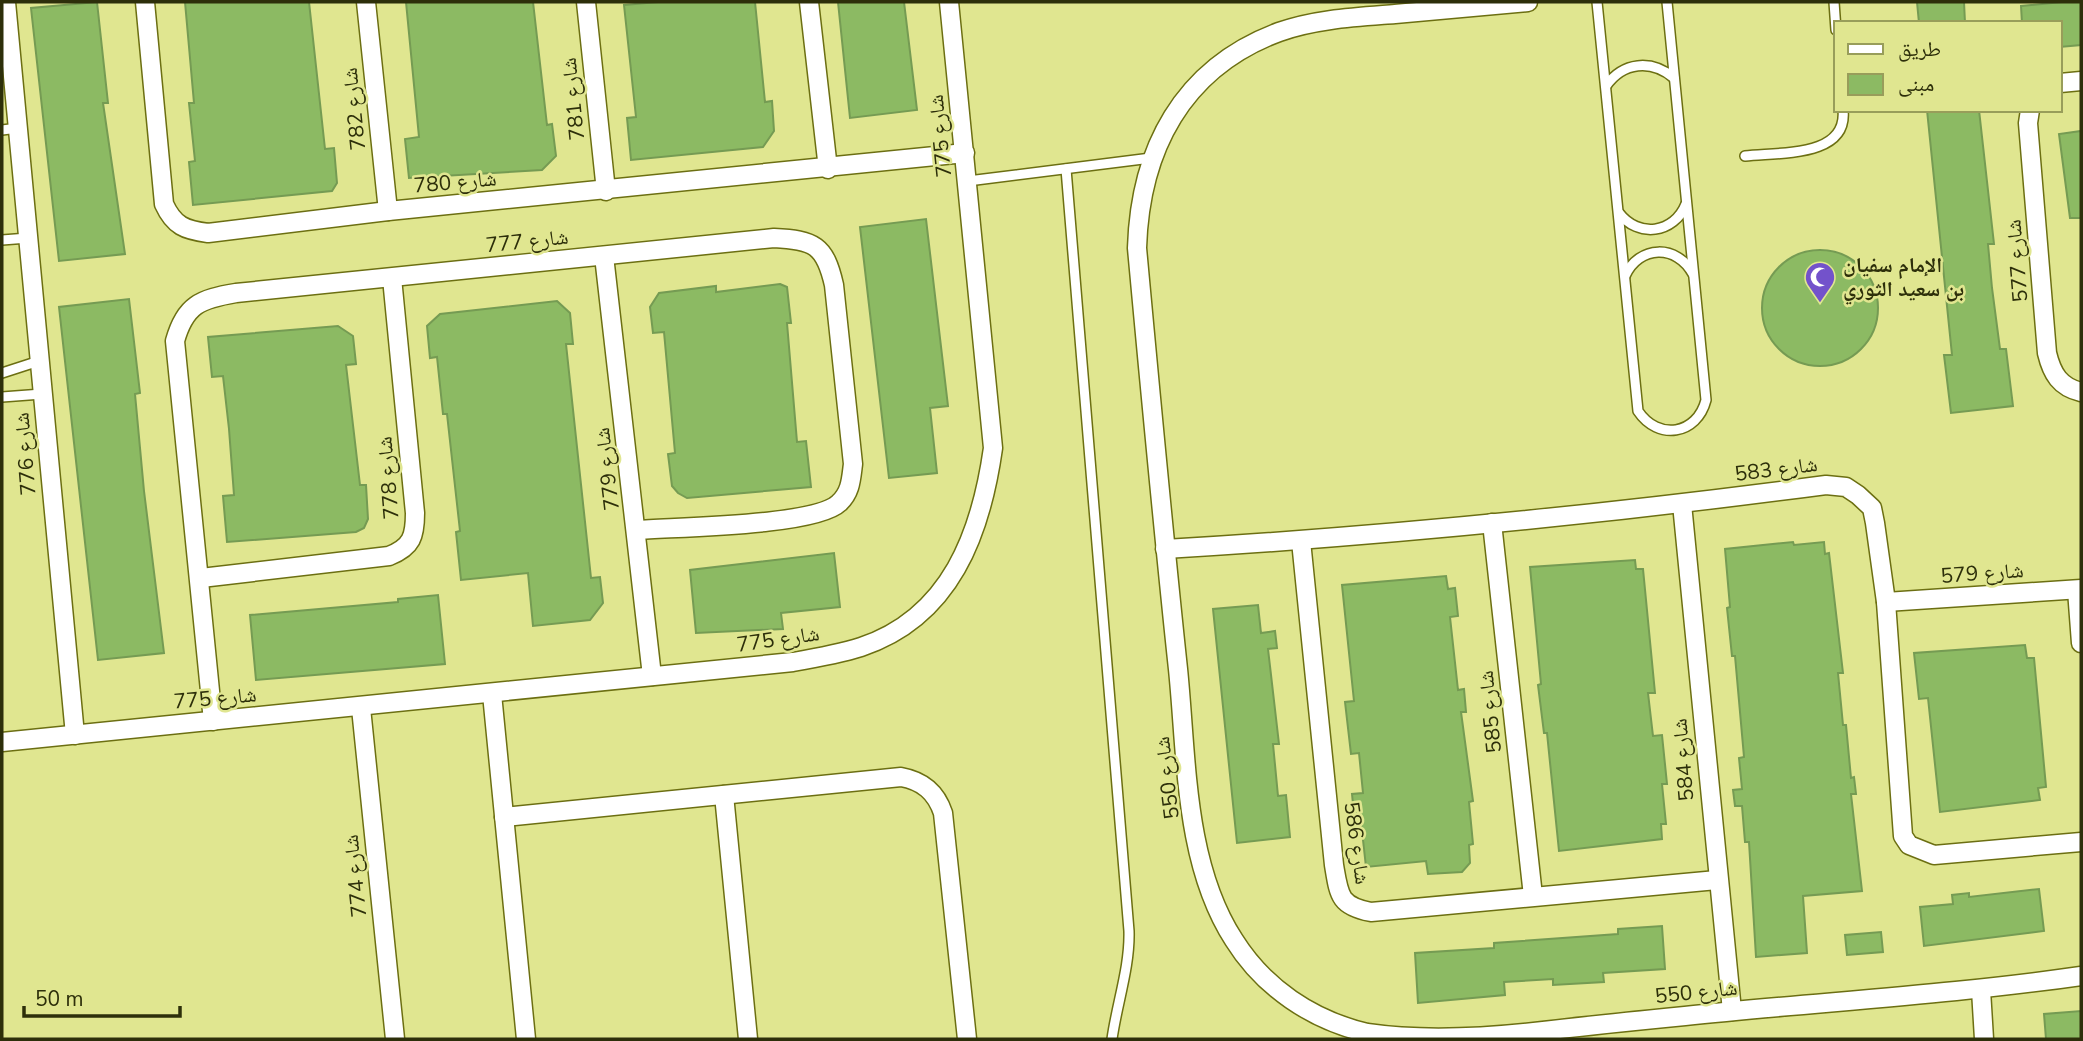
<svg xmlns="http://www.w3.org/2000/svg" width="2083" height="1041" viewBox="0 0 2083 1041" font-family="'Nunito Sans','Noto Naskh Arabic',sans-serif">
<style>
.building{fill:#8cba63;stroke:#759b53;stroke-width:2}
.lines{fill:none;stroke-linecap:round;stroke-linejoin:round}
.service-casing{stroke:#6c6f12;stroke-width:12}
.minor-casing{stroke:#6c6f12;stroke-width:21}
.service{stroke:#fff;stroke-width:9}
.minor{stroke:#fff;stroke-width:18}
.labels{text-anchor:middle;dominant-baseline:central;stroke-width:5;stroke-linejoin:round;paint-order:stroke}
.street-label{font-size:21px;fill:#2d2f0a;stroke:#e0e690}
.poi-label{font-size:21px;font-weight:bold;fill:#2d2f0a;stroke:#e0e690;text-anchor:start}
</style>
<rect width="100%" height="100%" fill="#e0e690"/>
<g class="building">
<path d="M97 2 108 103H103L125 254 59 261 31 8Z"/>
<path d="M185 2H309L325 149 334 148 337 183 332 191 193 205 189 162 195 161 189 103H194Z"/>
<path d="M406 2H533L547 125 552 124 556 156 542 170 409 178 405 139 419 137Z"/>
<path d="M658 2H755L765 102 772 101 774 131 763 147 631 160 627 118 636 117 624 5Z"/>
<path d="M838 2H904L917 110 850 118Z"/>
<path d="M1917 2H1964L1965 23H1919Z"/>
<path d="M2062 2H2081V45L2060 47V23H2022L2021 6Z"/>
<path d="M1927 110H1979L1994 244H1988L1992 288 2000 349H2006L2013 406 1951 413 1944 355H1952Z"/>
<path d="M2081 131V218H2070L2059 134Z"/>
<path d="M926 219 948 406 930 408 937 473 889 478 860 227Z"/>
<circle cx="1820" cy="308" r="58"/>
<path d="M780 284 787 287 791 323H787L797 442 806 441 811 487 687 498 678 493 672 486 668 454 675 453 664 332 653 333 650 307 659 293 716 286V292Z"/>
<path d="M129 299 140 393 135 394 144 491 164 653 98 660 59 307Z"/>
<path d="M557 301 570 313 573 344H566L591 578 600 577 603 603 590 620 533 626 528 573 461 580 456 532 460 531 447 414H443L437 357 430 358 427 326 440 314Z"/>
<path d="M338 326 353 336 356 364 346 365 360 485H366L368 519 364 528 356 532 227 542 223 496 234 495 229 429 223 376 212 377 208 337Z"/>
<path d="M1793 542 1794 545 1824 542 1825 554 1829 553 1843 673H1838L1843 725H1846L1851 778 1854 777 1856 794H1851L1862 891 1803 896 1807 953 1756 957 1749 842H1745L1742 806H1735L1733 790 1742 789 1739 758 1744 757 1735 656H1732L1727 608 1730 607 1725 549Z"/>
<path d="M834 553 840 607 781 613 783 629 696 633 690 570Z"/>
<path d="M1635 560 1636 569H1643L1655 693H1648L1653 736 1662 735 1667 784H1662L1666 824H1661L1662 839 1559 851 1547 733H1544L1538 685 1541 684 1530 567Z"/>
<path d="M1446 576 1448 589 1455 588 1458 616 1450 617 1458 690 1464 689 1466 712H1461L1473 801 1469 802 1473 844 1469 845 1470 863 1462 872 1428 874 1426 861 1366 867 1360 813 1354 814 1352 794 1363 793 1359 753 1351 754 1345 702 1354 701 1342 585Z"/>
<path d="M438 595 445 664 256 680 250 615 398 602V599Z"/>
<path d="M1258 605 1261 633 1275 631 1277 648 1268 649 1279 744H1273L1278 796 1286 795 1290 837 1237 843 1213 609Z"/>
<path d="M2025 645 2027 658H2034L2046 787 2038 788 2040 800 1940 812 1928 698 1919 699 1914 653Z"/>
<path d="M2039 889 2044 931 1924 946 1920 907 1953 904 1952 895 1969 893V897Z"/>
<path d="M1662 926 1665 969 1603 973 1604 982 1553 985V979L1504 982 1505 995 1418 1003 1415 953 1494 948V943L1618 934V929Z"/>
<path d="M1881 932 1883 952 1847 955 1845 935Z"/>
<path d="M2081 1011V1039H2046L2044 1014Z"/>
</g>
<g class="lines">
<g class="service-casing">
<g id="service">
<path d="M1597 2 1638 411C1658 441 1697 435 1706 400L1667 2"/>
<path d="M1834 2 1836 30"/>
<path d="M1606 86C1623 62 1651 59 1674 78"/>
<path d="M2 130 18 128"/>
<path d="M1745 156C1778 152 1848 158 1843 110"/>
<path d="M1066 169 1129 931C1130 967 1117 1003 1112 1039"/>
<path d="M968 181 1151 158"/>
<path d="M1619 213C1638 238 1674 234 1686 204"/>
<path d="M2 240 28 238"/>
<path d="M1625 276C1639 245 1677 244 1693 274"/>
<path d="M2 373 39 361"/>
<path d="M2 397 42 394"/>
</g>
</g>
<g class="minor-casing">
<g id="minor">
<path d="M6 2 75 735"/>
<path d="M145 2 164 204C174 226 185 230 208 233L388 211 965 153"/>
<path d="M366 2 388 211"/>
<path d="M586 2 606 191"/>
<path d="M809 2 828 169"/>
<path d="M1528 2C1483 6 1439 10 1395 14 1357 17 1315 19 1279 32 1182 68 1140 150 1137 248 1150 389 1163 529 1178 669 1187 757 1184 863 1234 940 1264 988 1312 1020 1367 1033 1422 1041 1479 1038 1534 1032 1584 1026 1634 1021 1685 1016 1817 1002 1949 995 2081 976"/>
<path d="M2060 83 2081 81"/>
<path d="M2030 110 2028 123 2047 353C2052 374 2060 387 2081 392"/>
<path d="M604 256 652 676"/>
<path d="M1682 504 1732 1011"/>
<path d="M1492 523 1533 896"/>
<path d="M1301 541 1334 865C1339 895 1339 906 1371 912L1717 880"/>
<path d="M1165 549C1386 536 1607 514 1826 485L1846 487 1858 495 1872 508 1875 523 1886 602 1903 836 1909 845 1934 855 2081 842"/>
<path d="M201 578 389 556C412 547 415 536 415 513L392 278"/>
<path d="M2077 590 2081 643"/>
<path d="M1886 602 2081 589"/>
<path d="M492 694 526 1039"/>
<path d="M361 708 395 1039"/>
<path d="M213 721 175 341C185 305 200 299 236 293L774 238C814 240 825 245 834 285L853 464C851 479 851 492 839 503 815 526 676 527 638 530"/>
<path d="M2 742 793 662C816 658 839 654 861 647 951 617 981 533 993 448L949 2"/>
<path d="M724 795 748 1039"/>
<path d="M504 817 901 777C923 781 936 792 943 813L967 1039"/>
<path d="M1981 990 1984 1039"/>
</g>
</g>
<use href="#service" class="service"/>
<use href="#minor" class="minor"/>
</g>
<defs>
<g id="mosque-pin" transform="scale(1.575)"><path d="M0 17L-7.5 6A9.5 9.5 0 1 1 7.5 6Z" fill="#7352cb" stroke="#e0e690"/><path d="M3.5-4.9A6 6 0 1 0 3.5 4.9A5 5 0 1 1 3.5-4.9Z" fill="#fff"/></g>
</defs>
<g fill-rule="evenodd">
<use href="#mosque-pin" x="1820" y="277"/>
</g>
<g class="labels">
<g class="street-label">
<text transform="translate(573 99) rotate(-96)">شارع 781</text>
<text transform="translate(354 109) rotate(-96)">شارع 782</text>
<text transform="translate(940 136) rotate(-96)">شارع 775</text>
<text transform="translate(455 182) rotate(-5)">شارع 780</text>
<text transform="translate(527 241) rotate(-6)">شارع 777</text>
<text transform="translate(2017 261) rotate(-95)">شارع 577</text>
<text transform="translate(25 454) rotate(-95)">شارع 776</text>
<text transform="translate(607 469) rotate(-97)">شارع 779</text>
<text transform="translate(1776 469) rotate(-7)">شارع 583</text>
<text transform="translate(388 478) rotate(-95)">شارع 778</text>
<text transform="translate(1982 573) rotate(-4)">شارع 579</text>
<text transform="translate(778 639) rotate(-8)">شارع 775</text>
<text transform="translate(215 698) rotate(-5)">شارع 775</text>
<text transform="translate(1490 712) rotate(-96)">شارع 585</text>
<text transform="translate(1683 760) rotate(-95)">شارع 584</text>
<text transform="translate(1167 778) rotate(-97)">شارع 550</text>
<text transform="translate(1357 843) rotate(82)">شارع 586</text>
<text transform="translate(355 876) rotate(-96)">شارع 774</text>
<text transform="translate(1696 992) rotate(-6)">شارع 550</text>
</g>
<g class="poi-label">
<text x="1843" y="265">الإمام سفيان<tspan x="1843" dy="24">بن سعيد الثوري</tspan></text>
</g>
</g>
<rect width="2083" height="1041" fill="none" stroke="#2d2f0a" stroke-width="7"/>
<rect x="1834" y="21" width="228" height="91" fill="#e0e690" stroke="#989d5a" stroke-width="2"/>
<rect x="1848" y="44" width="35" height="10" fill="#ffffff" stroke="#989d5a" stroke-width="2"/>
<text x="1898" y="56" font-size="21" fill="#2d2f0a">طريق</text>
<rect x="1848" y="74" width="35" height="21" fill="#8cba63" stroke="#989d5a" stroke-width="2"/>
<text x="1898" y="91" font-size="21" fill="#2d2f0a">مبنى</text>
<path d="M24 1006v10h156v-10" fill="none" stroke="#2d2f0a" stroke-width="3.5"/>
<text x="35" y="1006" font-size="21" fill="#2d2f0a" stroke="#e0e690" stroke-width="5" paint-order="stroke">50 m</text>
</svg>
